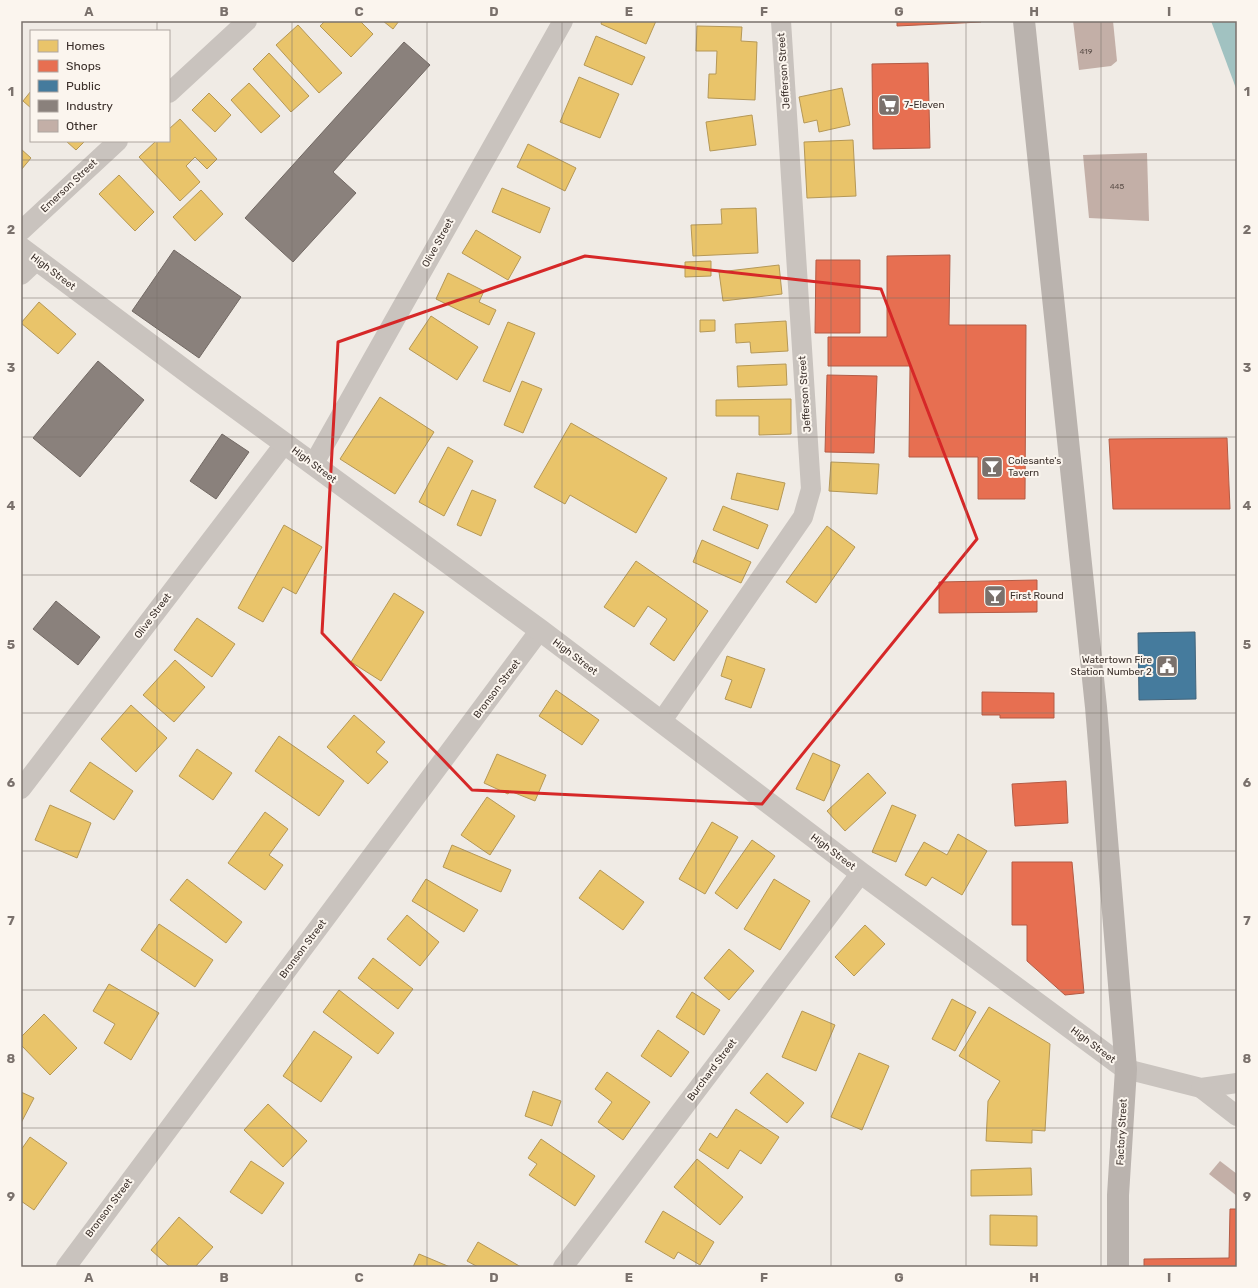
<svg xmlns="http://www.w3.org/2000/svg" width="1258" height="1288" viewBox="0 0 1258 1288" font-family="Rubik,sans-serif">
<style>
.water{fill:#a1c2c1}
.homes{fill:#e9c46a;stroke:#b59857}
.shops{fill:#e76f51;stroke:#b35c46}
.public{fill:#457b9d;stroke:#42647b}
.industry{fill:#8a817c;stroke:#726964}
.building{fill:#c3afa7}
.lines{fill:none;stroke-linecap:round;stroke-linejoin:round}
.minor{stroke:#c9c3be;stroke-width:20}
.tertiary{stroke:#c9c3be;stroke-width:22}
.secondary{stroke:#bab3ae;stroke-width:22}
.marked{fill:none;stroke:#d62828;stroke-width:3;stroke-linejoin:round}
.grid{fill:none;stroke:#7a716c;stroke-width:1;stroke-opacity:0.55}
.labels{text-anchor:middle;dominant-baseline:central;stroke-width:4;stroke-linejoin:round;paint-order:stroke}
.number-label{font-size:8px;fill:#5d504a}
.street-label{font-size:10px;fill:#3b302b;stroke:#fbf5ee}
.poi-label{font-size:10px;fill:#3b302b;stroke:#fbf5ee;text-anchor:start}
.neatline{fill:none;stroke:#7a716c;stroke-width:1.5}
.grid-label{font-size:13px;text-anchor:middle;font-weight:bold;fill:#7a716c}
</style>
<rect width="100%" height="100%" fill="#f0ebe5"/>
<path class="water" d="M1211 21H1237V91Z"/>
<g class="homes">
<path d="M325 21H360L373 34 351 57 320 26Z"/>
<path d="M383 21H399L393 29Z"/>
<path d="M602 21H656L646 44 601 24Z"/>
<path d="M298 25 342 73 319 93 276 45Z"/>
<path d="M697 26 742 27 741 41 757 42 755 100 708 98 709 74H716L717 51H696Z"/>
<path d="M596 36 645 57 632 85 584 65Z"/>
<path d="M269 53 309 96 291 112 253 69Z"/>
<path d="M579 77 619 94 600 138 560 122Z"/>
<path d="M249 83 280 116 261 133 231 100Z"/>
<path d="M842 88 850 125 819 132 817 120 804 123 799 97Z"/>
<path d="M31 91V108L23 101Z"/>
<path d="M209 93 231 115 215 132 192 110Z"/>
<path d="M752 115 756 145 710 151 706 122Z"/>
<path d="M180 119 217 159 207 169 195 157 186 166 200 182 180 201 139 157 156 141H169V129Z"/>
<path d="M853 140 856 196 807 198 804 142Z"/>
<path d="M66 141H85L76 150Z"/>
<path d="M528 144 576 168 565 191 517 167Z"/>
<path d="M21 149 31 158 21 170Z"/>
<path d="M119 175 154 212 135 231 99 194Z"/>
<path d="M502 188 550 208 540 233 492 212Z"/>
<path d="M201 190 223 214 195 241 173 217Z"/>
<path d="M756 208 758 253 693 256 691 225 722 224 721 209Z"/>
<path d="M476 230 521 257 508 280 462 253Z"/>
<path d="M711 261V276L685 277V262Z"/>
<path d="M779 265 782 294 723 301 719 272Z"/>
<path d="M448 273 484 291 479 302 496 310 489 325 436 299Z"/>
<path d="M39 302 76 334 58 354 21 323Z"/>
<path d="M431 316 478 347 457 380 409 349Z"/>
<path d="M700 320H715V331L700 332Z"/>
<path d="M786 321 788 351 751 353 750 342 736 343 735 324Z"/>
<path d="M508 322 535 333 510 392 483 381Z"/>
<path d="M786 364 787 385 738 387 737 366Z"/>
<path d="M522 381 542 389 523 433 504 425Z"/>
<path d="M380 397 434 432 395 494 340 459Z"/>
<path d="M791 399V434L759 435V416H716V400Z"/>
<path d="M571 423 667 478 636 533 570 495 565 504 534 487Z"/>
<path d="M448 447 473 461 444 516 419 502Z"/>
<path d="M831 462 879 464 877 494 829 491Z"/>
<path d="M737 473 785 483 778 510 731 499Z"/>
<path d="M472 490 496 500 481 536 457 525Z"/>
<path d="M723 506 768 525 758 549 713 530Z"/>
<path d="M284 525 322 547 296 594 283 587 263 622 238 608Z"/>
<path d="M827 526 855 547 816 603 786 582Z"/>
<path d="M702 540 751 562 741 583 693 562Z"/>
<path d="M636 561 708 611 674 661 650 644 667 619 648 606 634 627 604 607Z"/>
<path d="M394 593 424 612 381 681 351 662Z"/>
<path d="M197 618 235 644 212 677 174 650Z"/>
<path d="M727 656 765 669 751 708 725 699 732 680 721 676Z"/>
<path d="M175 660 205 687 174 722 143 695Z"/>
<path d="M556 690 599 720 582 745 539 716Z"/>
<path d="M131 705 167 738 136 772 101 739Z"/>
<path d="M354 715 385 742 376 752 388 762 368 784 327 747Z"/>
<path d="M279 736 344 781 319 816 255 771Z"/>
<path d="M197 749 232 773 213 800 179 776Z"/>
<path d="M813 753 840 765 824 801 796 789Z"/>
<path d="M497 754 546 775 535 801 510 791 508 794 484 783Z"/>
<path d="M90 762 133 791 114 820 70 791Z"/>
<path d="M868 773 886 793 845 831 827 811Z"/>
<path d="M487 797 515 816 490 855 461 835Z"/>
<path d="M50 805 91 823 77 858 35 840Z"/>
<path d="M892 805 916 815 896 862 872 852Z"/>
<path d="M265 812 288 829 269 855 283 865 265 890 228 863Z"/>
<path d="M712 822 738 837 705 894 679 879Z"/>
<path d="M958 834 987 851 962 895 932 877 926 886 905 875 924 842 947 855Z"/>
<path d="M752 840 775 856 737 909 715 893Z"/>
<path d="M452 845 511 870 501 892 443 867Z"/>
<path d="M600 870 644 902 623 930 579 898Z"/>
<path d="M187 879 242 922 226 943 170 900Z"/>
<path d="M426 879 478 910 464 932 412 901Z"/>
<path d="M774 879 810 901 780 950 744 929Z"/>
<path d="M407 915 439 942 420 966 387 939Z"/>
<path d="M159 924 213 960 195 987 141 950Z"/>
<path d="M865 925 885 944 854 976 835 957Z"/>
<path d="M729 949 754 971 729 1000 704 978Z"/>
<path d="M373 958 413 989 398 1009 358 978Z"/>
<path d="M109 984 159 1013 131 1060 104 1043 115 1024 93 1011Z"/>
<path d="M339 990 394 1033 378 1054 323 1012Z"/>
<path d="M692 992 720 1010 704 1035 676 1017Z"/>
<path d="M952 999 976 1012 955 1051 932 1039Z"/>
<path d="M989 1007 1050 1044 1045 1131 1032 1130V1143L986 1141 988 1101 1000 1081 959 1056Z"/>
<path d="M802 1011 835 1025 816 1071 782 1057Z"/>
<path d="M44 1014 77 1048 50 1075 21 1045V1037Z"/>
<path d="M658 1030 689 1052 671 1077 641 1056Z"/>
<path d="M314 1031 352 1057 321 1102 283 1076Z"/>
<path d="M859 1053 889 1066 862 1130 831 1117Z"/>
<path d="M607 1072 650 1102 623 1140 598 1122 612 1102 595 1089Z"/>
<path d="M767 1073 804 1103 787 1123 750 1093Z"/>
<path d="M533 1091 561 1101 552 1126 525 1116Z"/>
<path d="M21 1092 34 1098 21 1123Z"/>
<path d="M268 1104 307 1141 283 1167 244 1130Z"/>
<path d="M736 1109 779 1137 761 1164 740 1150 728 1169 699 1150 710 1133 717 1138Z"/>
<path d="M30 1137 67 1163 34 1210 21 1201V1150Z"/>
<path d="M541 1139 595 1176 575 1206 529 1175 537 1164 528 1158Z"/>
<path d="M697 1159 743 1197 720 1225 674 1187Z"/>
<path d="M251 1161 284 1183 262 1214 230 1192Z"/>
<path d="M1031 1168 1032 1195 971 1196V1170Z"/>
<path d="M663 1211 714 1242 700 1265 678 1252 674 1259 645 1242Z"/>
<path d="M990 1215 1037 1216V1246L990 1245Z"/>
<path d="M179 1217 213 1247 195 1267H170L151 1250Z"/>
<path d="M478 1242 521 1267H478L467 1261Z"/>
<path d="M419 1254 450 1267H413Z"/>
</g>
<g class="shops">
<path d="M897 21H981V22L897 26Z"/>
<path d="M928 63 930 148 873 149 872 64Z"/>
<path d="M950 255 949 325H1026L1025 499H978V457H909L910 366H828V337H887V256Z"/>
<path d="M816 260H860V333H815Z"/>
<path d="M827 375 877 376 874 453 825 452Z"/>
<path d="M1227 438 1230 509H1113L1109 439Z"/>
<path d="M1037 580V612L939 613V582Z"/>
<path d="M982 692 1054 693V718H1000V715H982Z"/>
<path d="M1066 781 1068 823 1015 826 1012 784Z"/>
<path d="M1012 862H1072L1084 993 1065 995 1027 961V925H1012Z"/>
<path d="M1230 1209H1237V1267H1144V1259L1229 1258Z"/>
</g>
<path class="public" d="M1195 632 1196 699 1139 700 1138 633Z"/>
<g class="industry">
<path d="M404 42 430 65 333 172 356 193 293 262 245 218Z"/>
<path d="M174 250 241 297 199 358 132 311Z"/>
<path d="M98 361 144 400 80 477 33 438Z"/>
<path d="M222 434 249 452 216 499 190 481Z"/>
<path d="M56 601 100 637 78 665 33 629Z"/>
</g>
<g class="building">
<path d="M1073 21H1113L1117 61 1111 66 1079 70Z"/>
<path d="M1147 153 1149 221 1089 218 1083 155Z"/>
<path d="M1220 1161 1237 1174V1196L1209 1174Z"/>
</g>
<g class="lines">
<g class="minor">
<path d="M169 93 247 21"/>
<path d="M21 231 118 141"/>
<path d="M21 275 37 260"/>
<path d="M313 465 563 21"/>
<path d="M661 722 803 517 811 489 781 21"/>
<path d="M21 789 285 443"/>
<path d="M1126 1069 1201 1088 1237 1083"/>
<path d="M1201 1088 1237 1116"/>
<path d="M66 1267 540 630"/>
<path d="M563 1267 861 873"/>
</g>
<path class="tertiary" d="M21 248 199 381 540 630 861 873 1126 1069"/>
<path class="secondary" d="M1024 21 1096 707 1126 1069 1118 1195V1267"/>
</g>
<path class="marked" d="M585 256 881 289 977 539 762 804 472 790 322 633 338 342Z"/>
<path class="grid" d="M157 21V31M292 21V1267M427 21V1267M562 21V1267M696 21V1267M831 21V1267M966 21V1267M1101 21V1267M157 141V1267M21 160H1237M21 298H1237M21 437H1237M21 575H1237M21 713H1237M21 851H1237M21 990H1237M21 1128H1237"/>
<defs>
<g id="supermarket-square" transform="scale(1.15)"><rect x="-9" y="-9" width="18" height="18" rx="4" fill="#7a716c" stroke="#fbf5ee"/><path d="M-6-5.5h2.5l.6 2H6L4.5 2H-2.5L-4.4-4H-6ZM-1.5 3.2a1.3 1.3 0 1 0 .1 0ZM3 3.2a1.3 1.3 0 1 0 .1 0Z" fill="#fff"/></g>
<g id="bar-square" transform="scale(1.15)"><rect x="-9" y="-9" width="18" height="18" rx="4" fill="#7a716c" stroke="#fbf5ee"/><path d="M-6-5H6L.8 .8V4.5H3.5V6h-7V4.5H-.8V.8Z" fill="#fff"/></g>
<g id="civic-square" transform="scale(1.15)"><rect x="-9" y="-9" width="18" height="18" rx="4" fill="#7a716c" stroke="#fbf5ee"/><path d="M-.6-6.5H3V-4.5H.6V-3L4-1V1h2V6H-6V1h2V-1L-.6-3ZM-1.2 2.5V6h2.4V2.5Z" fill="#fff"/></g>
</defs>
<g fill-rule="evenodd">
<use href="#supermarket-square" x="889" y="105"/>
<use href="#bar-square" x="992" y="467"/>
<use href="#bar-square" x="995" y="596"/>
<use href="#civic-square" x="1167" y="666"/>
</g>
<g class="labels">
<g class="number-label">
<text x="1086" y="51">419</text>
<text x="1117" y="186">445</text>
</g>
<g class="street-label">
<text transform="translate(784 71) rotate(-94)">Jefferson Street</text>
<text transform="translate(69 186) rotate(-43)">Emerson Street</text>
<text transform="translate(438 243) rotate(-61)">Olive Street</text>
<text transform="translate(53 272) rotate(37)">High Street</text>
<text transform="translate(805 394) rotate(-94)">Jefferson Street</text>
<text transform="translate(314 465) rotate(37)">High Street</text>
<text transform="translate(153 616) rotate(-53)">Olive Street</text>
<text transform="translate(575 657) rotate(37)">High Street</text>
<text transform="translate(497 689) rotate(-53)">Bronson Street</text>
<text transform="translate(833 852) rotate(37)">High Street</text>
<text transform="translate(303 949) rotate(-53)">Bronson Street</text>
<text transform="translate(1093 1045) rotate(37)">High Street</text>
<text transform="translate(712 1070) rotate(-53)">Burchard Street</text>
<text transform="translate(1122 1132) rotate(-87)">Factory Street</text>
<text transform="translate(109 1208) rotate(-53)">Bronson Street</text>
</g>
<g class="poi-label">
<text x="904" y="105">7-Eleven</text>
<text x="1008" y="461">Colesante's<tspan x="1008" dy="12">Tavern</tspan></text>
<text x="1010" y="596">First Round</text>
<text x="1152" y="660" text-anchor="end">Watertown Fire<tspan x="1152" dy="12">Station Number 2</tspan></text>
</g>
</g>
<rect width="1258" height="1288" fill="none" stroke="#fbf5ee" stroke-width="44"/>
<rect x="30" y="30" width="140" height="112" fill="#fbf5ee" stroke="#aea6a0"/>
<rect x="38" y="40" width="20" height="12" fill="#e9c46a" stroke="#aea6a0"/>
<text x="66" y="50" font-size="12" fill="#3b302b">Homes</text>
<rect x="38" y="60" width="20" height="12" fill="#e76f51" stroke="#aea6a0"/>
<text x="66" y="70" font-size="12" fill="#3b302b">Shops</text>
<rect x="38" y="80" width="20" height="12" fill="#457b9d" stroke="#aea6a0"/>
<text x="66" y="90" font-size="12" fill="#3b302b">Public</text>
<rect x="38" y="100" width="20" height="12" fill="#8a817c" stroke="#aea6a0"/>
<text x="66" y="110" font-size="12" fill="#3b302b">Industry</text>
<rect x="38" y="120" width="20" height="12" fill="#c3afa7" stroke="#aea6a0"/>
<text x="66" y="130" font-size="12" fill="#3b302b">Other</text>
<rect x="22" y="22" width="1214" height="1244" class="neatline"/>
<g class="grid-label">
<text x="89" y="16">A</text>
<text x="224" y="16">B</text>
<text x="359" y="16">C</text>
<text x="494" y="16">D</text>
<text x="629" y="16">E</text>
<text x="764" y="16">F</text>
<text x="899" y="16">G</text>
<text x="1034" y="16">H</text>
<text x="1169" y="16">I</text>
<text x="11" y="96">1</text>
<text x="1247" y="96">1</text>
<text x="11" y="234">2</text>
<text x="1247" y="234">2</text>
<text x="11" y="372">3</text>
<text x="1247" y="372">3</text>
<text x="11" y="510">4</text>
<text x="1247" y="510">4</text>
<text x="11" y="649">5</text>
<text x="1247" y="649">5</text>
<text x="11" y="787">6</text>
<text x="1247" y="787">6</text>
<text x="11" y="925">7</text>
<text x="1247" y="925">7</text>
<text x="11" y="1063">8</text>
<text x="1247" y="1063">8</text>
<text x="11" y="1201">9</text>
<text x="1247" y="1201">9</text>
<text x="89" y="1282">A</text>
<text x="224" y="1282">B</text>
<text x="359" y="1282">C</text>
<text x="494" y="1282">D</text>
<text x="629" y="1282">E</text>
<text x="764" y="1282">F</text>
<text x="899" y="1282">G</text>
<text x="1034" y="1282">H</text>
<text x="1169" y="1282">I</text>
</g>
</svg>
